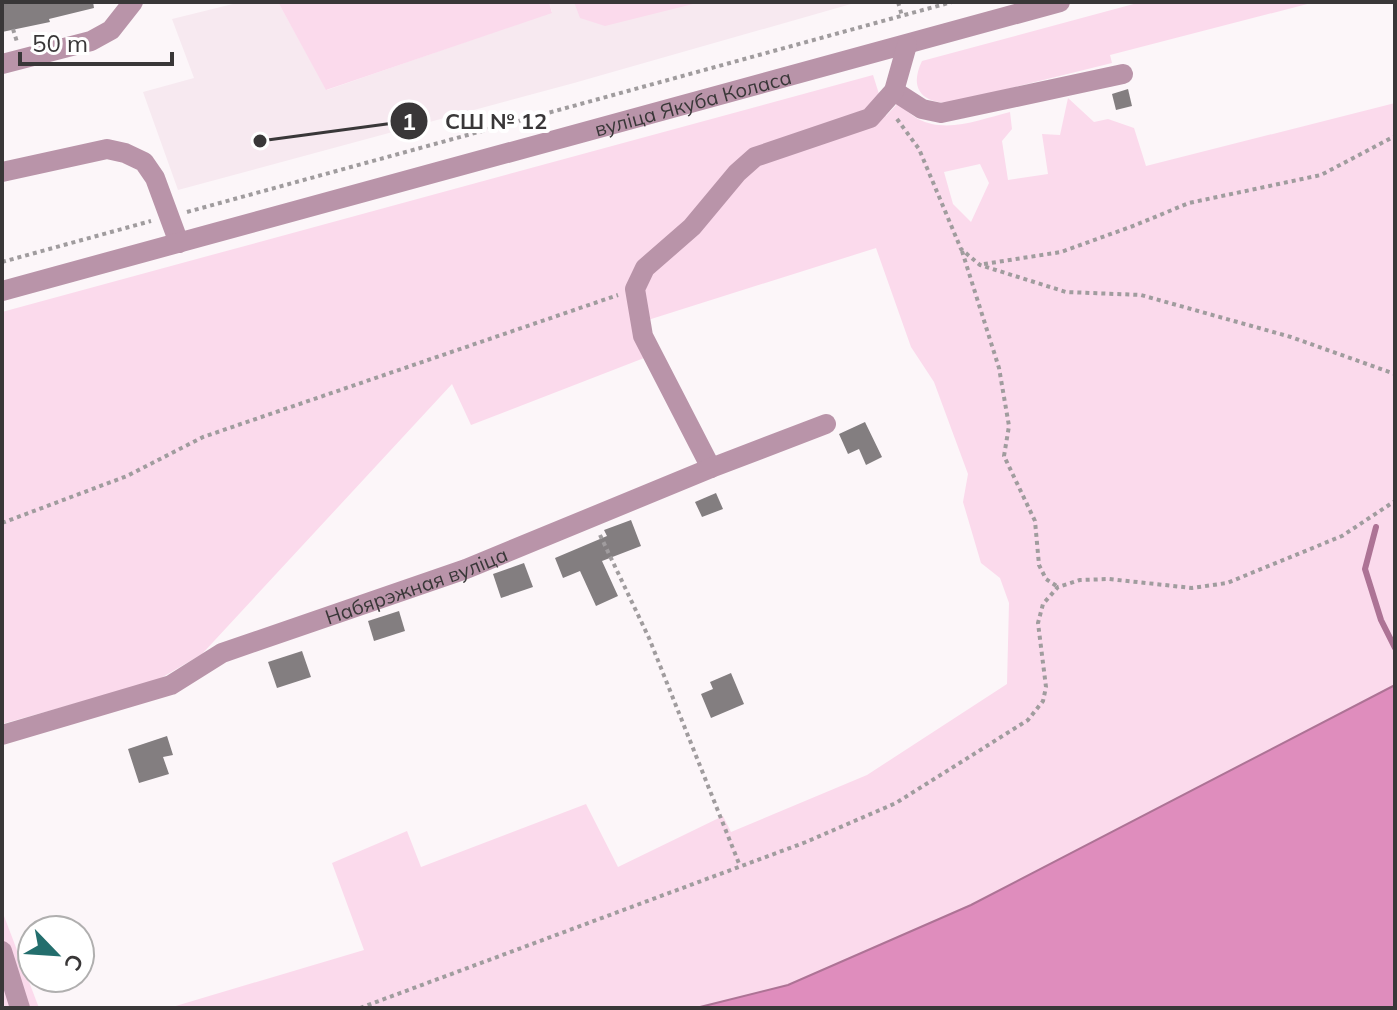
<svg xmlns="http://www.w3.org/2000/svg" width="1397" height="1010" viewBox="0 0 1397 1010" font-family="Mulish,sans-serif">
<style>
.built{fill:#f7e9f0}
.green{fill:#fbdaec;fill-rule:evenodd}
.water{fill:#df8dbd;stroke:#ad7395;stroke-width:2}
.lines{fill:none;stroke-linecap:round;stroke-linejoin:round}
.stream{stroke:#ad7395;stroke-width:6}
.building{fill:#837e80}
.path{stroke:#a09c9e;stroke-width:4;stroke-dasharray:4 4;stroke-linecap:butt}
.minor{stroke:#b994a9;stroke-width:20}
.labels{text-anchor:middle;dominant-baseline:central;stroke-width:8;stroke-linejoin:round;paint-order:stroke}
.street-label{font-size:20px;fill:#393738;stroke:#fff}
.leader{fill:none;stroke:#393738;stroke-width:3}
.callout-dot{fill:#393738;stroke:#fff;stroke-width:3}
.mark-label{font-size:24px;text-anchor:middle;font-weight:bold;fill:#fff}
.callout-label{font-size:22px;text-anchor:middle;font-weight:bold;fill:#393738;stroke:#fff;stroke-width:8;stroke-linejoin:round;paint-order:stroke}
</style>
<rect width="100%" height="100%" fill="#fcf6f9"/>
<path class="built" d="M241 2H278L327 90 552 12 549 2H858L574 83 178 190 143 92 194 78 172 19Z"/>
<g class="green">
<path d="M278 2H549L552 13 326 90Z"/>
<path d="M574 2H701L605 26 580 18Z"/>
<path d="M1141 2H1315L1110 55 1112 63 951 103C921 103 909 88 922 61Z"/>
<path d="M873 75 886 116 898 103C904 108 911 115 918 119 947 134 981 119 1010 112L1012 129 1002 141 1008 180 1048 174 1042 134 1060 135 1068 98 1094 122 1108 119 1134 128 1146 166 1395 103V685L971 905 788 985 696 1008H169L364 950 332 863 407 831 421 867 586 804 618 867 723 816 731 832 867 775 1007 684 1009 603 1000 578 981 563 963 502 968 474 934 382 911 347 876 248 648 320 657 353 471 425 452 384 202 654 156 681 2 724V312ZM980 164 989 183 971 222 953 204 944 172Z"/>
<path d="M2 916H4L39 1008H2Z"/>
</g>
<path class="water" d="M1395 685V1008H696L788 985 971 905Z"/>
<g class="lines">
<path class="stream" d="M1376 527 1365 569 1381 620 1395 648"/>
</g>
<g class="building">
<path d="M2 2H93L94 8 49 19 50 22 2 32Z"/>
<path d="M1128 89 1132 106 1116 110 1112 94Z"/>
<path d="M865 422 882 457 866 465 859 449 848 454 839 434Z"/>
<path d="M716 493 723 509 702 517 695 502Z"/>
<path d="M631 520 641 546 602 561 618 596 596 606 580 571 563 578 555 558 607 536 604 530Z"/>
<path d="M524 563 533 587 501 598 493 574Z"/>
<path d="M399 611 405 631 374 641 368 621Z"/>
<path d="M302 651 311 677 277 688 268 662Z"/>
<path d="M731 673 744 704 711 718 701 694 713 689 710 682Z"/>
<path d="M167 736 173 755 163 757 169 774 139 783 128 749Z"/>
</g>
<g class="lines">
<g class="path">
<path d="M898 2 902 16"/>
<path d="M13 29 17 42"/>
<path d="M897 119 919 149 961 249 980 265 1066 292 1141 295 1291 337 1395 374"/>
<path d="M187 212 952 2"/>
<path d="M962 251 999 368 1009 426 1004 456 1035 521 1039 565 1046 579 1058 587"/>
<path d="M2 262 151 221"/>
<path d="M984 264 1061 252 1133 226 1189 203 1321 175 1395 136"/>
<path d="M2 523 127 476 203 437 618 295"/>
<path d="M600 535 649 638 740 866"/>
<path d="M360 1008 806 842 896 803 1028 720 1043 701 1046 687 1038 623 1043 604 1058 587 1080 580 1109 579 1192 588 1227 583 1342 536 1395 501"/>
</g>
<g class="minor">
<path d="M2 64 91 41 111 30 133 2"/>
<path d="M894 91 922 109 941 113 1123 74"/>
<path d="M2 172 107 149 125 153 144 162 155 178 179 243"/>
<path id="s1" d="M2 291 1060 2"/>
<path d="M711 468 643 336 635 289 645 268 692 227 737 173 755 157 870 118 894 91 907 45"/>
<path id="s2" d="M2 735 171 685 222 653 466 569 711 468 826 424"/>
<path d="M2 951 20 1008"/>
</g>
</g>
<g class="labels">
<g class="street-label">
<text stroke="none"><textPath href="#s1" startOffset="716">вуліца Якуба Коласа</textPath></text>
<text stroke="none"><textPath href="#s2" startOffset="442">Набярэжная вуліца</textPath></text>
</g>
</g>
<path class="leader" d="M260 141L409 121"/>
<g class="callout-dot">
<circle cx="260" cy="141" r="8"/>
<circle cx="409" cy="121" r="20"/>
</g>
<g class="mark-label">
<text x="409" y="130">1</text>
</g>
<g class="callout-label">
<text x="496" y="129">СШ № 12</text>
</g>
<rect width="1397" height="1010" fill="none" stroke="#393738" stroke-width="8"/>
<g transform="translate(56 954) rotate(115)"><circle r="38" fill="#ffffff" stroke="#b0afaf" stroke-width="2"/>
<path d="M0-6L14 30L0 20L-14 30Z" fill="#236e6d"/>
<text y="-12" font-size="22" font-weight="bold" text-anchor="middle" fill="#393738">С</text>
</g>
<path d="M20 52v12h152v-12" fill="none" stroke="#393738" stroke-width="4"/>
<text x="32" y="52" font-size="24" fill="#393738" stroke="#ffffff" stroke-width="6" paint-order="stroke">50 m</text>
</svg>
